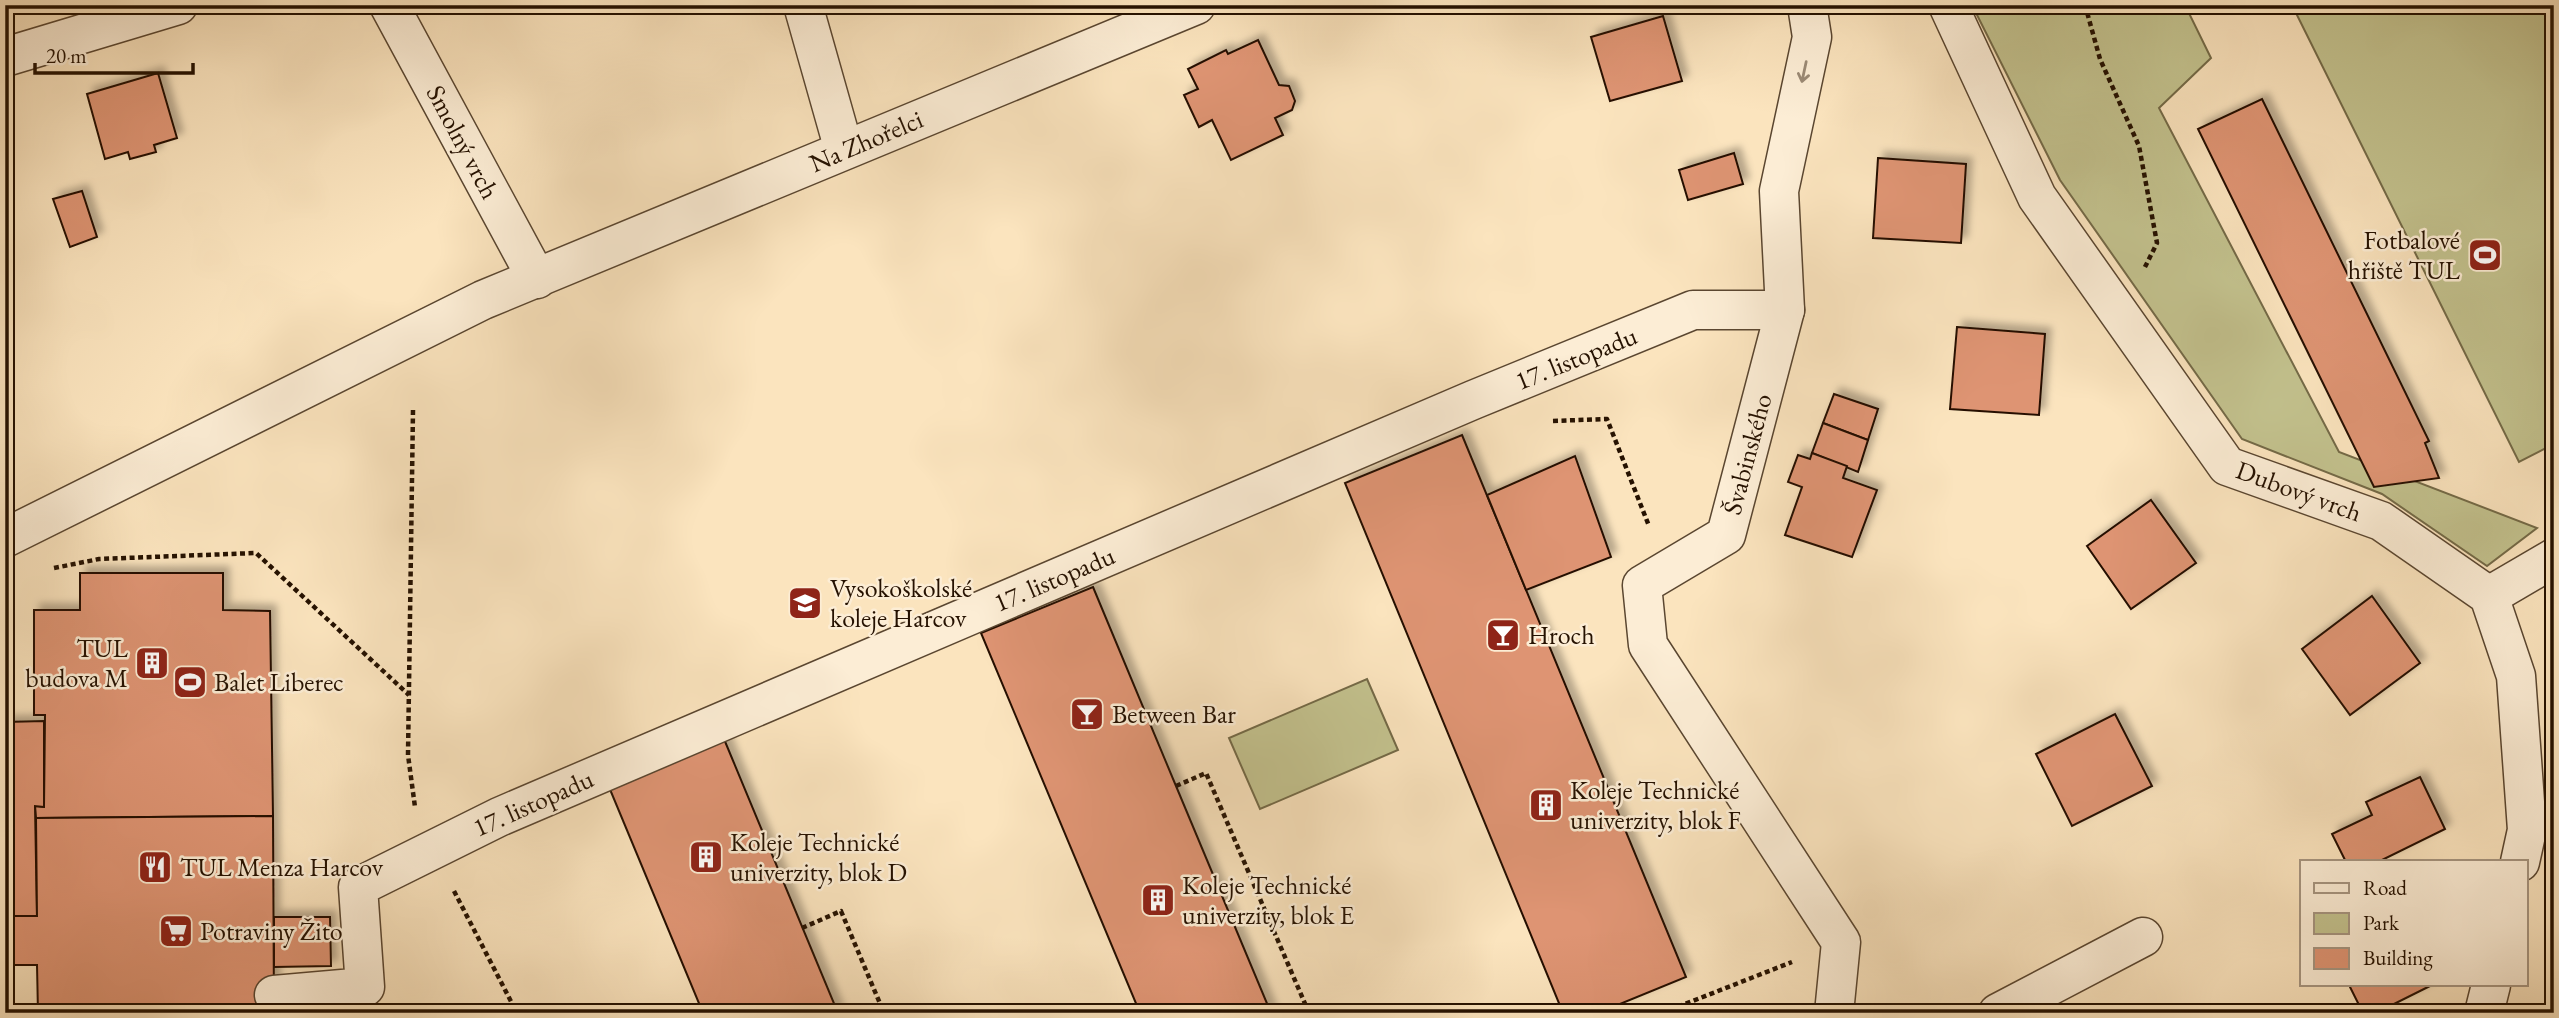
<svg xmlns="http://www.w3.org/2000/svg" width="2559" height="1018" viewBox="0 0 2559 1018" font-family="'EB Garamond',serif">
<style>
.green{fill:#c3c28e;stroke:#746a47;stroke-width:2}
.building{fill:#de9473;stroke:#251100;stroke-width:2;filter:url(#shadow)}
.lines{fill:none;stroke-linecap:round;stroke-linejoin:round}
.minor-casing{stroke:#5a4630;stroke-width:41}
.path{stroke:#251100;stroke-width:4.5;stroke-dasharray:5 3.5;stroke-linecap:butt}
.minor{stroke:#fcedd5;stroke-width:38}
.oneway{stroke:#9b8a75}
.labels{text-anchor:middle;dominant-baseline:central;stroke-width:5;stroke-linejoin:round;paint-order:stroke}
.street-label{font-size:26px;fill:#251100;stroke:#fcedd5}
.poi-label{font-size:26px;fill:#251100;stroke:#fcedd5;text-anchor:start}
</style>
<defs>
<filter id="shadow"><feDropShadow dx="6" dy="-6" stdDeviation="3.5" flood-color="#0004"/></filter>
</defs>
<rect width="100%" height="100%" fill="#fbe4be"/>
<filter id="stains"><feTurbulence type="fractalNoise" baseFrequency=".00286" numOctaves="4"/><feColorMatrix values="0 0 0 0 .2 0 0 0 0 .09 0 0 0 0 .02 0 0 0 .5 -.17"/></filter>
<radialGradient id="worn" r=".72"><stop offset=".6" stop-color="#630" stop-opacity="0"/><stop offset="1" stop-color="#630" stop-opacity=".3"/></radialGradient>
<g class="green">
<path d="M1972 5H2185L2211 58 2159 108 2339 452 2537 528 2487 566 2382 494 2242 439 2060 180Z"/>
<path d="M2292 5H2554V444L2519 462Z"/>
<path d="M1367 679 1398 750 1260 809 1229 738Z"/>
</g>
<g class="building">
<path d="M1663 16 1682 81 1610 101 1591 37Z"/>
<path d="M1258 40 1279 85 1289 86 1295 101 1292 110 1275 118 1283 135 1231 160 1212 120 1199 127 1184 95 1198 89 1188 69 1226 50 1228 54Z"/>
<path d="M158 73 177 138 154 145 156 152 130 159 128 152 105 159 87 94Z"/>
<path d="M2262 99 2429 441 2425 443 2439 478 2374 487 2198 129Z"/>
<path d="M1734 153 1743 184 1688 200 1679 170Z"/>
<path d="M1878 158 1966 164 1961 243 1873 238Z"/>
<path d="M82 191 97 237 70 247 53 199Z"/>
<path d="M1957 327 2045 334 2039 415 1950 409Z"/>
<path d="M1834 394 1878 409 1868 440 1823 423Z"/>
<path d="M1823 423 1868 440 1858 472 1812 453Z"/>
<path d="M1462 435 1686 977 1598 1013H1563L1345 483Z"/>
<path d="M1812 453 1847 466 1843 478 1877 490 1852 557 1785 535 1802 487 1788 482 1798 455 1810 459Z"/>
<path d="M1575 456 1611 557 1526 590 1487 495Z"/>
<path d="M2151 500 2196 563 2131 609 2087 546Z"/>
<path d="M80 573H223V610L270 611 273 816 36 818 35 806 44 807 45 715H34V610H80Z"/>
<path d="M1093 587 1176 786 1271 1013H1140L981 633Z"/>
<path d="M2372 596 2420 663 2350 715 2302 649Z"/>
<path d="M2115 714 2152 786 2072 826 2036 754Z"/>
<path d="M44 721V807L35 806 37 916H5V722Z"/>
<path d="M724 739 838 1013H703L609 787Z"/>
<path d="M2420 777 2445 829 2378 862H2346L2332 834 2372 815 2366 802Z"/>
<path d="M273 816 274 1013H38L37 965H5V916H37L36 818Z"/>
<path d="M274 917H330L331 966 274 967Z"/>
<path d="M2349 985H2432L2376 1013H2363Z"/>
</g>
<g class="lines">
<g class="minor-casing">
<g id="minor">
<path d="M389 5 537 279"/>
<path d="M803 5 844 150"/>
<path d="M1807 5 1812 37 1779 191 1785 310 1726 535 1642 585 1648 645 1841 942 1834 1013"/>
<path d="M1948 5 2037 197 2227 466 2381 521 2489 596 2516 676 2527 830 2520 862"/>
<path d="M5 57 178 5"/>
<path d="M5 538 483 300 1196 5"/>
<path d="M2489 596 2554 558"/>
<path d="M274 995 365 987 358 887 499 817 1473 400 1693 310H1785"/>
<path d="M1998 1013 2143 937"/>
<path d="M2484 1013 2491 985"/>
</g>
</g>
<g class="path">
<path d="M2085 5 2100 59 2139 146 2157 243 2144 269"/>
<path d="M413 410 408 755 415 807"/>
<path d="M1553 421 1607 419 1649 526"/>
<path d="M54 568 99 559 256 553 409 695"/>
<path d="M1176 786 1206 773 1309 1013"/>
<path d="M454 891 517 1013"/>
<path d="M802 928 841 911 884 1013"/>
<path d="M1662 1013 1792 962"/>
</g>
<use href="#minor" class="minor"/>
</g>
<defs><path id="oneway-shaft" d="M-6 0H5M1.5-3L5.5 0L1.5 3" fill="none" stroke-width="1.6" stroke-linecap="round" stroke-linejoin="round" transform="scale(1.75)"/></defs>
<use class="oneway" href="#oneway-shaft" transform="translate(1804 72) rotate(102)"/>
<defs>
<g id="stadium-square" transform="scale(1.75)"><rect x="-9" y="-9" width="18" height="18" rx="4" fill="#8f2418" stroke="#fcedd5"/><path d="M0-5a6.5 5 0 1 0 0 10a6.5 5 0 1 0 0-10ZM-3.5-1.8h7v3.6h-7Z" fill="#fff"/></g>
<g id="university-square" transform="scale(1.75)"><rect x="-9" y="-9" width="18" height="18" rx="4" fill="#8f2418" stroke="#fcedd5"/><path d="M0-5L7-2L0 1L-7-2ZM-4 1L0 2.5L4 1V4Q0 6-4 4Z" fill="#fff"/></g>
<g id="bar-square" transform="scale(1.75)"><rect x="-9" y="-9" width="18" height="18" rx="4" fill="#8f2418" stroke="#fcedd5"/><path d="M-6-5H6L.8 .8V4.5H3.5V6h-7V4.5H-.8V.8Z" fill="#fff"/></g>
<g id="building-square" transform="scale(1.75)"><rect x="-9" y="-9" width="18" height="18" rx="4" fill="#8f2418" stroke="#fcedd5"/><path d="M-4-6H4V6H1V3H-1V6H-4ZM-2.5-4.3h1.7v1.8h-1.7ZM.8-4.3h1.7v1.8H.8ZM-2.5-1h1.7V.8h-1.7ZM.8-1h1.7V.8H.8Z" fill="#fff"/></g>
<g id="restaurant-square" transform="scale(1.75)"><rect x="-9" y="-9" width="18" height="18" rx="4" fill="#8f2418" stroke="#fcedd5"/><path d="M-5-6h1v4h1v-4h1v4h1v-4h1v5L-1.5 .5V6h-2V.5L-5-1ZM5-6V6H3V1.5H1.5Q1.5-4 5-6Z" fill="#fff"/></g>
<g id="supermarket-square" transform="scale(1.75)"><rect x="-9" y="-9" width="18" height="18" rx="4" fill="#8f2418" stroke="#fcedd5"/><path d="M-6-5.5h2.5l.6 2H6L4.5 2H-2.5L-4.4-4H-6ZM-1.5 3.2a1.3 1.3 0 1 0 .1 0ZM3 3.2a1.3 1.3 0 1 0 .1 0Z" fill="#fff"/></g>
</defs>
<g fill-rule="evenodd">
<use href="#stadium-square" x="2485" y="255"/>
<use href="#university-square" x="805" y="603"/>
<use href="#bar-square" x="1503" y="635"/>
<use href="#building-square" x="152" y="663"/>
<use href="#stadium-square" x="190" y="682"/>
<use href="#bar-square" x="1087" y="714"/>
<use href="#building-square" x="1546" y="805"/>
<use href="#building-square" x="706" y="857"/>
<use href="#restaurant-square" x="155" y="867"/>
<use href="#building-square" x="1158" y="900"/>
<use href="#supermarket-square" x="176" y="931"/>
</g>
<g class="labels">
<g class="street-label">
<text transform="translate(866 141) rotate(-23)">Na Zhořelci</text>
<text transform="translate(463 142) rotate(62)">Smolný vrch</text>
<text transform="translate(1576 358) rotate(-22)">17. listopadu</text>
<text transform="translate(1747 454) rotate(-75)">Švabinského</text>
<text transform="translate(2299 491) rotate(20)">Dubový vrch</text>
<text transform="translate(1054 579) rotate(-23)">17. listopadu</text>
<text transform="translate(533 803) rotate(-24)">17. listopadu</text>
</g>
<g class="poi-label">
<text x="2460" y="240" text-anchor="end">Fotbalové<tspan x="2460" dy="30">hřiště TUL</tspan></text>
<text x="830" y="588">Vysokoškolské<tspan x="830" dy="30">koleje Harcov</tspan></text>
<text x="1528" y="635">Hroch</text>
<text x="128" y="648" text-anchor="end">TUL<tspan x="128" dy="30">budova M</tspan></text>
<text x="214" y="682">Balet Liberec</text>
<text x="1112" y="714">Between Bar</text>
<text x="1570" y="790">Koleje Technické<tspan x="1570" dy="30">univerzity, blok F</tspan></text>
<text x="730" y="842">Koleje Technické<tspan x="730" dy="30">univerzity, blok D</tspan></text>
<text x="180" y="867">TUL Menza Harcov</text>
<text x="1182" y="885">Koleje Technické<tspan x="1182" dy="30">univerzity, blok E</tspan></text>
<text x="200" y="931">Potraviny Žito</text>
</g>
</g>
<rect width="2559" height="1018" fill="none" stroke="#fbe4be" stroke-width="28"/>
<rect x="7" y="7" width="2545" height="1004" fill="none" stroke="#251100" stroke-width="3.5"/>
<rect x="14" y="14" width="2531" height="990" fill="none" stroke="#251100" stroke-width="2"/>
<rect x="2300" y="860" width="228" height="126" fill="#fcedd5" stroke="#a69580" stroke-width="2"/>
<rect x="2314" y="883" width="35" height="10" fill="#fcedd5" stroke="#a69580" stroke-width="2"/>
<text x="2363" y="895" font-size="21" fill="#251100">Road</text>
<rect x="2314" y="913" width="35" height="21" fill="#c3c28e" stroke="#a69580" stroke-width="2"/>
<text x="2363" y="930" font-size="21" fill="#251100">Park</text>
<rect x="2314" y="948" width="35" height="21" fill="#de9473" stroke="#a69580" stroke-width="2"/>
<text x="2363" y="965" font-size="21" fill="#251100">Building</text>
<path d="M35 63v10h158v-10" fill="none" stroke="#251100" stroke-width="3.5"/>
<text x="46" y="63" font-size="21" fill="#251100" stroke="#fcedd5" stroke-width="5" paint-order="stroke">20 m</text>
<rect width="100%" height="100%" filter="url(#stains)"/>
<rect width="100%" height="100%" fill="url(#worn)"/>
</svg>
